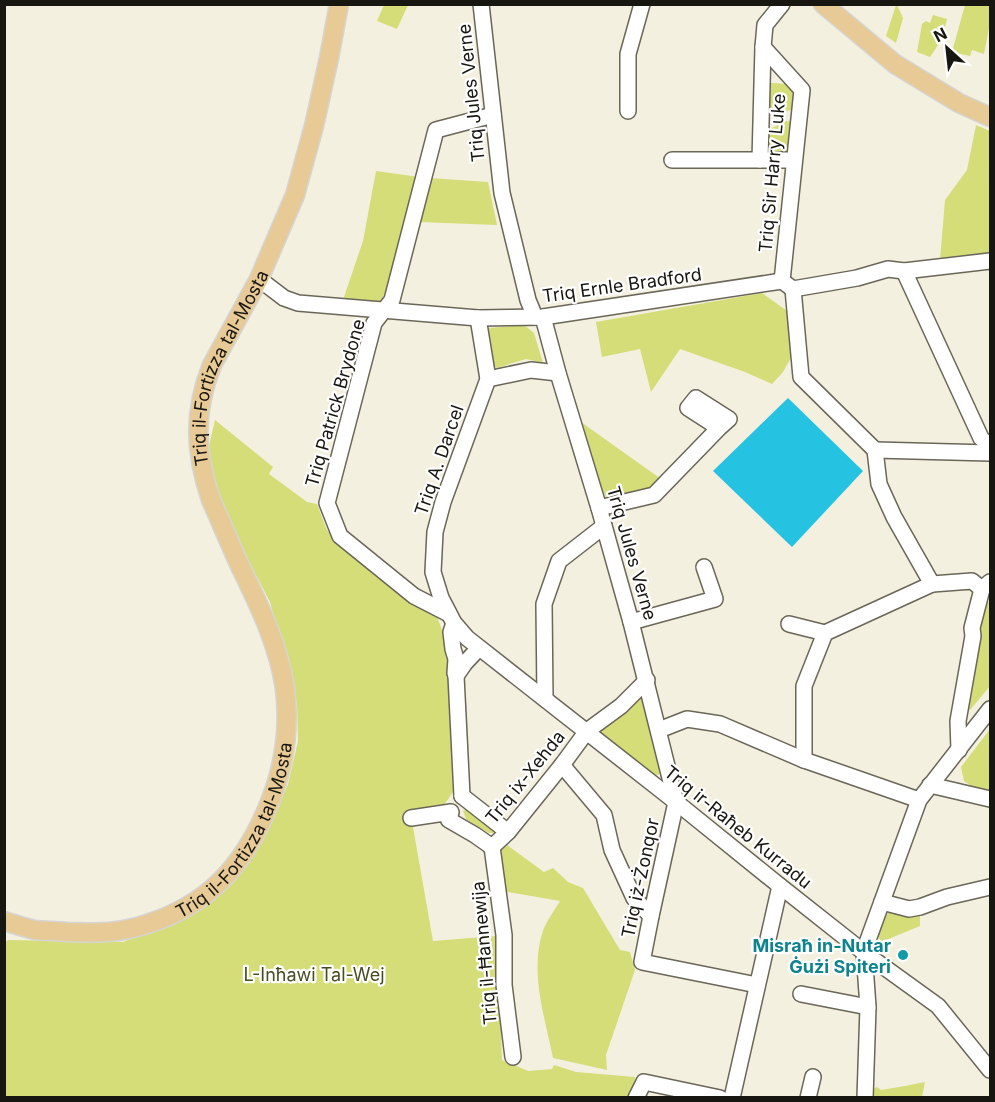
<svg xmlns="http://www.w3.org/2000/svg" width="995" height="1102" viewBox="0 0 995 1102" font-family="Inter,sans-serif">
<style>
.green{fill:#d4dd78}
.water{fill:#26c2e2}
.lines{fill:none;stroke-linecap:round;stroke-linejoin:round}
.minor-casing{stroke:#6a6658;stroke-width:18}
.major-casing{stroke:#d5d5d4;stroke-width:21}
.minor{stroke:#fff;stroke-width:15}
.major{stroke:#e7ca95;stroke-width:18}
.culture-dot{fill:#0f9aa8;stroke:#fff;stroke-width:2}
.labels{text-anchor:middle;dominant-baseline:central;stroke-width:4.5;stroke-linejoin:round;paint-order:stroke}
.street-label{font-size:18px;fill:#181611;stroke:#fff}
.culture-label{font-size:18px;font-weight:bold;fill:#0d838f;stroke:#fff;text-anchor:end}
.park-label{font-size:18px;fill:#484c21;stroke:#fff}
</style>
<rect width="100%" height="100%" fill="#f4f0e0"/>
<g class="green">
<path d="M384 5H408L397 29 377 21Z"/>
<path d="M896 5H897L903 18 896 43 886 36Z"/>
<path d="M965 5H990V23L984 54 972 50 970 56 952 52Z"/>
<path d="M933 15 947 19 942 39 930 57 917 52 922 24 926 21 930 23Z"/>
<path d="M771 83 788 84 796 90 793 108 789 111 769 108Z"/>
<path d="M786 121 793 122 791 150 784 154H769L765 149 766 131Z"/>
<path d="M976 125 990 131V255L940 260 945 200 967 170Z"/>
<path d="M376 171 419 177 391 284 378 304 343 300 363 241Z"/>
<path d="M430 178 488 182 497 225 418 222Z"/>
<path d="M762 293 790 313 794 352 783 372 772 384 745 372 680 349 651 392 640 349 602 357 596 322Z"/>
<path d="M524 325 534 333 543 363 526 359 497 368 491 364 485 332 488 328Z"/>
<path d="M215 420 273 467 269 474 307 502 317 504 326 528 334 540 436 614 445 638 451 702 453 792 444 805 410 810 433 941 496 936 497 997 500 1012 502 1060 528 1071 552 1069 554 1065 576 1072 635 1077 634 1090 629 1098H5V942L8 940 123 942 195 913 230 883 267 833 288 784 298 741 297 704 270 602 219 504 206 459Z"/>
<path d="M581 422 661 479 651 490 609 501 599 485Z"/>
<path d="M990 599V686L970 710 968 709 984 611Z"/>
<path d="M638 697 646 699 663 771 658 775H653L596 728Z"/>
<path d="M990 729V791L976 789 964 781 961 767Z"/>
<path d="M466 809H469L497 833H489L466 819 463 811Z"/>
<path d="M503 842 544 872 553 868 568 882 583 888 620 950 630 952 635 970 606 1055 607 1070 553 1058C545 1018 530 974 542 934 545 923 554 911 560 901L503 891 497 850Z"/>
<path d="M892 909 920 914V926L881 942C879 938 877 936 878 932 879 925 887 914 892 909Z"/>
<path d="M925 1082 922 1097H871L870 1090 877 1087 881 1090 905 1086Z"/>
</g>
<path class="water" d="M788 398 863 471 792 547 713 471Z"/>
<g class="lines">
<g class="minor-casing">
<g id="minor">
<path d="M481 4 502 193 528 300 535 317"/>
<path d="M763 47 802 90 782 281"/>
<path d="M628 111V54L642 4"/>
<path d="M672 160H794"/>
<path d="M760 160 763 47 765 25 782 4"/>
<path d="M904 271 981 438 990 447"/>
<path d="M259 279 284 298 298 303 478 318 543 317 782 281 793 289 857 278 888 269 904 271 990 261"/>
<path d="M793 289 801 377 875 450 879 484 894 517 932 584 972 581 982 589"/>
<path d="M543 317 558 373 599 508 631 622 676 802 651 916 642 962 757 985"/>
<path d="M478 318 488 379 443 502 435 532 433 572 441 598 454 623 467 638 676 802 780 886 866 954 938 1006 990 1070"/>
<path d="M488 379 531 370 558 373"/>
<path d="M875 450 990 453"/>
<path d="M599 508 654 495 719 428 688 408 696 398 729 419 719 428"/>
<path d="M449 614 414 596 340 536 327 503 374 323 392 300 436 130 493 115"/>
<path d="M631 622 715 599 704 567"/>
<path d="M454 623 451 632 453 649 456 659 455 673 456 676 462 796"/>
<path d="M789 624 825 633"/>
<path d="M456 676 465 663 479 648"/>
<path d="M545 699 544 604 559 561 604 526"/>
<path d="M659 730 687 719 720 724 804 760"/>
<path d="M959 750 958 721 973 636 972 628 982 589 990 582"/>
<path d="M562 765 604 815 612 850 634 898 651 916"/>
<path d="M930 785 990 799"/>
<path d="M462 796 508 832"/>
<path d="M919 800 804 760V686L825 633 932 584"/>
<path d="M411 818 451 812 449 820 475 835 492 847"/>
<path d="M492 847 508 832 562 765 587 731 621 706 647 680"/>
<path d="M492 847 504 935V985L513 1057"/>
<path d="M882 902 909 909 920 907 947 897 990 887"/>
<path d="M801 994 868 1007"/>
<path d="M636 1098 644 1082 720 1098"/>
<path d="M732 1098 780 886"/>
<path d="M808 1098 813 1077"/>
<path d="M865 1098 868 1007 864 951 919 800 990 709"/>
</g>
</g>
<g class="major-casing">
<g id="major">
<path d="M823 4 895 64 959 103 990 117"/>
<path id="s1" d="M4 921C14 924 25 928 35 930 45 931 56 931 67 932 80 932 94 933 108 932 121 931 135 928 147 924 208 905 243 866 267 809 283 772 290 730 285 689 279 646 259 605 240 566 230 544 221 522 211 500 195 453 193 412 212 365L259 279 295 195 314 126 329 58 339 4"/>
</g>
</g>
<use href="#minor" class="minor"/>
<use href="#major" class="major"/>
</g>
<circle class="culture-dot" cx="903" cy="955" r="6"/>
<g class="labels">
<g class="street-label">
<text transform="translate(471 93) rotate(-96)">Triq Jules Verne</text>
<text transform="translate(772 173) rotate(-85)">Triq Sir Harry Luke</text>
<text transform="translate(622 285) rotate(-8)">Triq Ernle Bradford</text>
<text stroke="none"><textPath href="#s1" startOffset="784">Triq il-Fortizza tal-Mosta</textPath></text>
<text transform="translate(335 403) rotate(-74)">Triq Patrick Brydone</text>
<text transform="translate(439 460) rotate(-71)">Triq A. Darcel</text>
<text transform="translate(632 553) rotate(74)">Triq Jules Verne</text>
<text transform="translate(525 777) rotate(-51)">Triq ix-Xehda</text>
<text stroke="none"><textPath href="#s1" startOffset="282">Triq il-Fortizza tal-Mosta</textPath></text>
<text transform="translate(738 827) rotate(39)">Triq ir-Raħeb Kurradu</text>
<text transform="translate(640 878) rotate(-78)">Triq iż-Żonqor</text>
<text transform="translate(484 953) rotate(-95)">Triq il-Ħannewija</text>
</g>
<g class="culture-label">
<text x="891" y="945">Misraħ in-Nutar<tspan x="891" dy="21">Ġużi Spiteri</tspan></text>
</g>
<g class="park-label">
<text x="314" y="974">L-Inħawi Tal-Wej</text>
</g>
</g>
<rect width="995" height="1102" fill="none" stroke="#181611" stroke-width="12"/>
<g transform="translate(947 48) rotate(333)" stroke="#ffffff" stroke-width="4.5" paint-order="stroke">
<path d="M0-4.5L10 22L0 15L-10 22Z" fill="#181611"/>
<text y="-9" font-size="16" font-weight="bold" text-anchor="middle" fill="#181611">N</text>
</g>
</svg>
